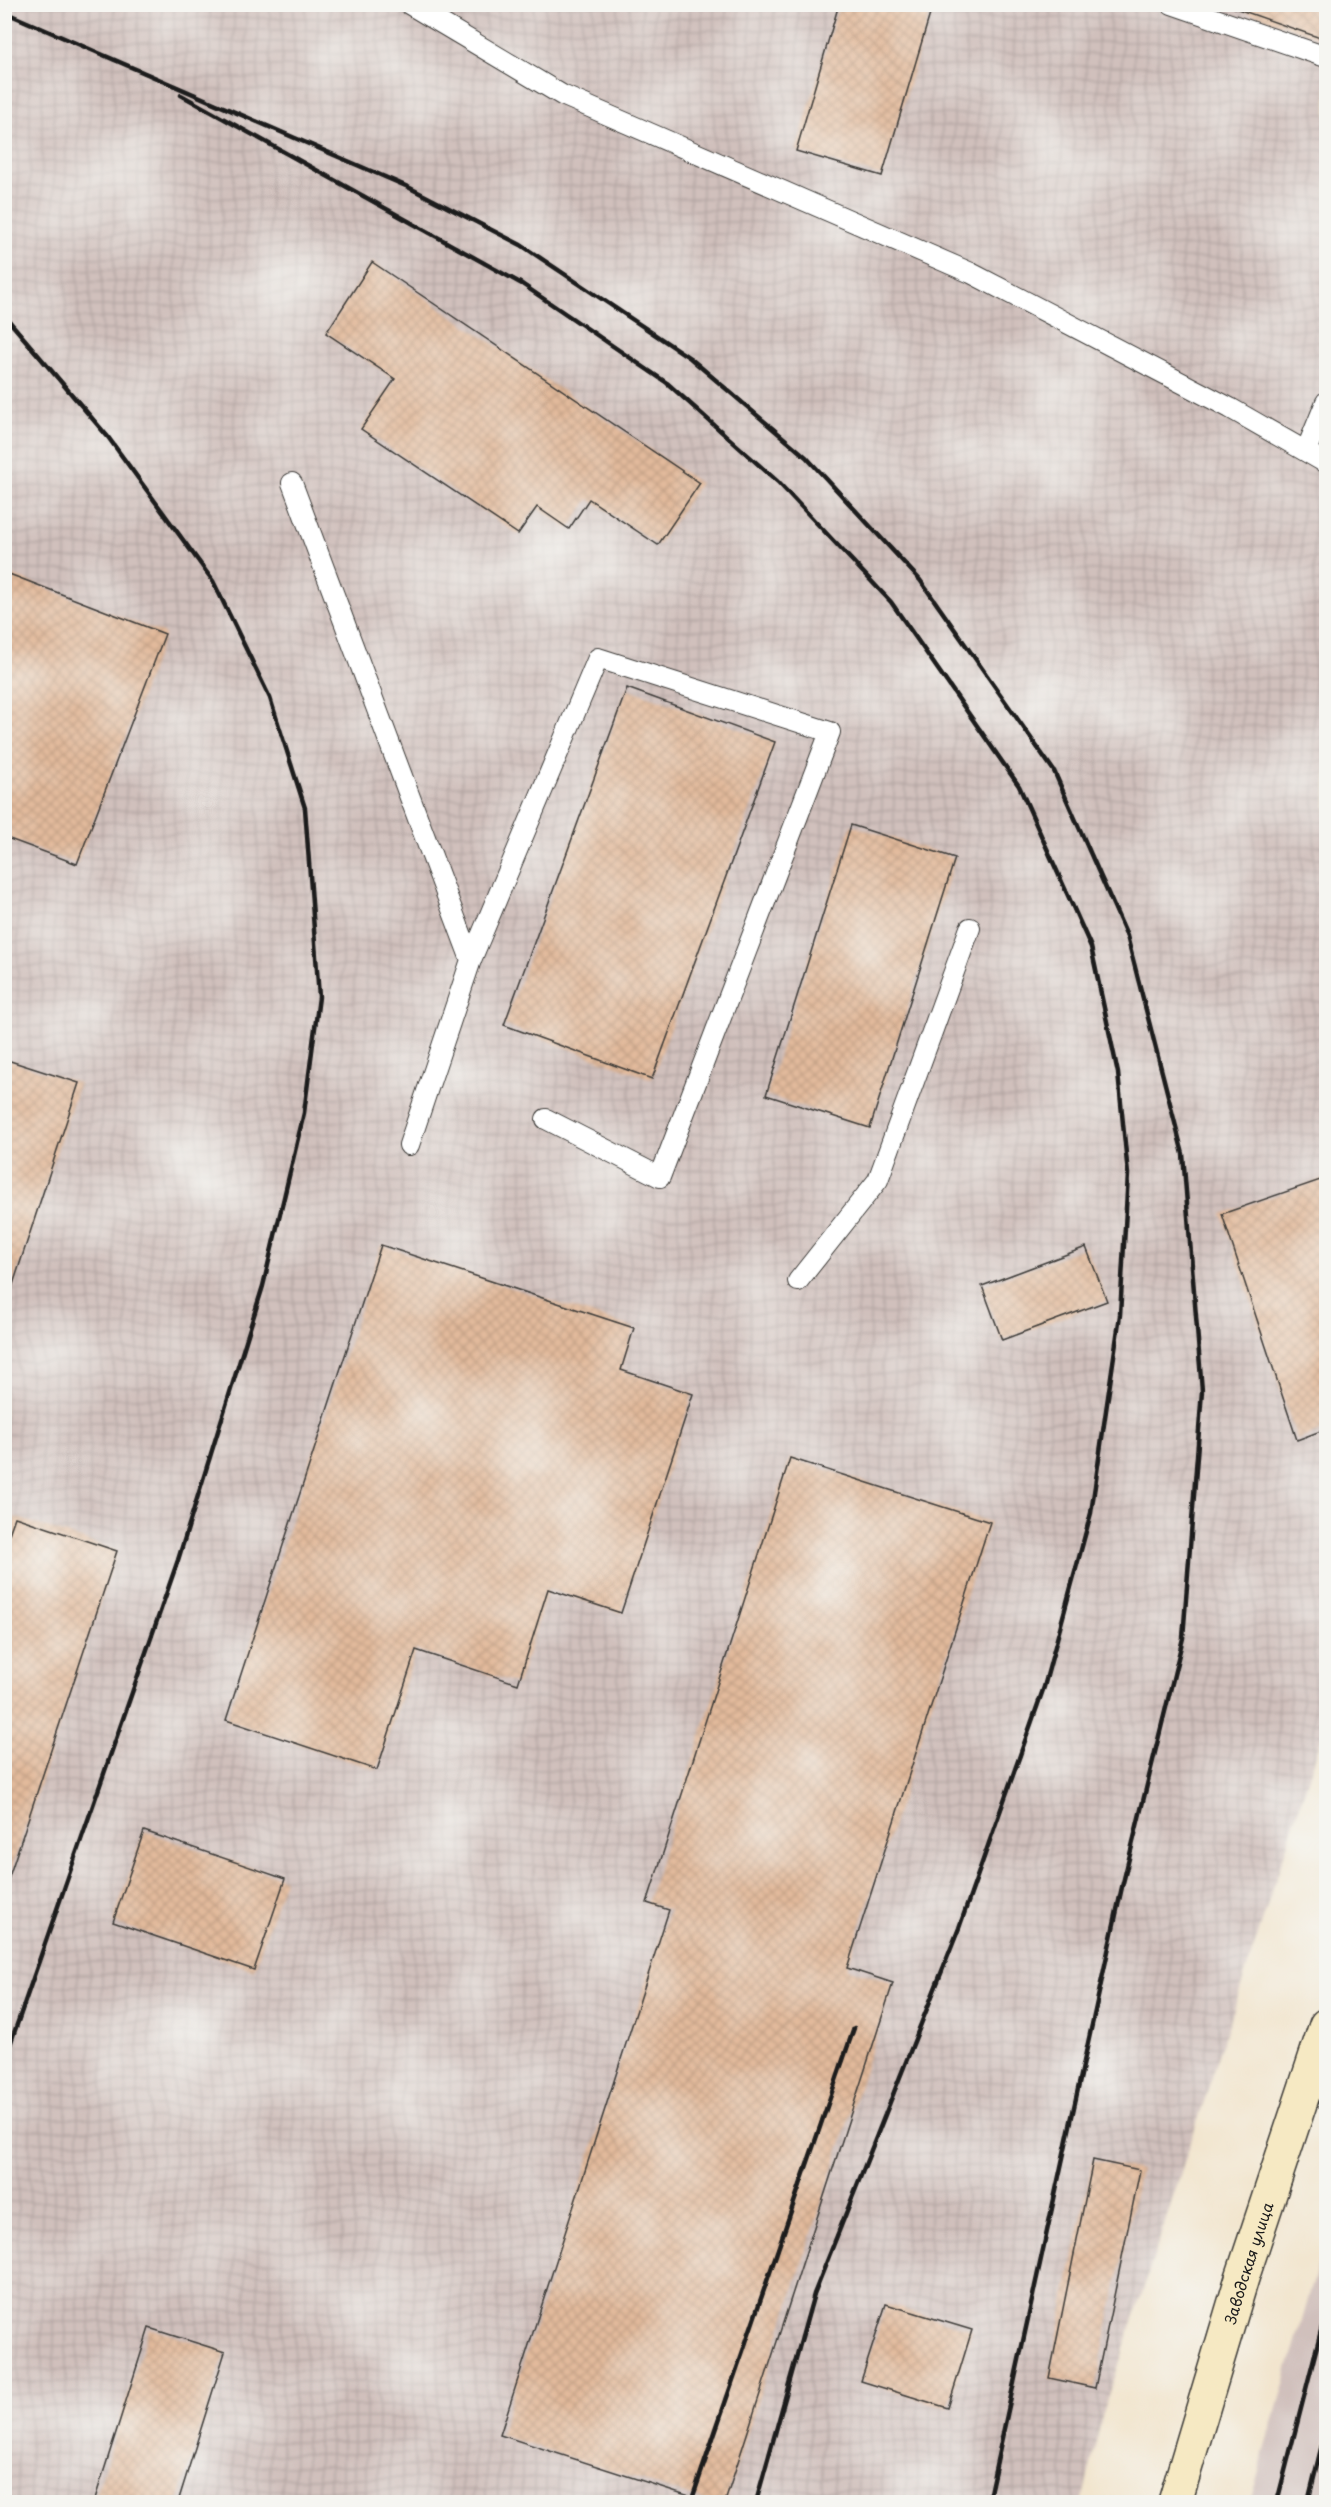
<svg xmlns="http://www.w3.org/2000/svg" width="1331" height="2507" viewBox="0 0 1331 2507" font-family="'Playpen Sans',sans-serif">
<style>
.industrial{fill:url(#industrial-grid)}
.railway{fill:#d0c0bc}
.building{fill:url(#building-cross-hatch)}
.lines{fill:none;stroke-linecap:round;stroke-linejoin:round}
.lane-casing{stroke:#3c3a37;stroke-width:22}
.secondary-casing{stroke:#3c3a37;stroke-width:36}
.lane{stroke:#fff;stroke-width:20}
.secondary{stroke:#f6e9c3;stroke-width:33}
.rail{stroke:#1c1c1c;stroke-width:4.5}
.labels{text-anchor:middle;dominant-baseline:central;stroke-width:5;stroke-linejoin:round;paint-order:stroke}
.street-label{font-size:15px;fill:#1c1c1c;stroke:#f6f6f2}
</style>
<defs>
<pattern id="industrial-grid" width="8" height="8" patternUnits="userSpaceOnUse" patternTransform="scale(1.5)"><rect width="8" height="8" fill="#d0c0bc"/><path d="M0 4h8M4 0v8" fill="none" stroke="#b2a4a1"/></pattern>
<pattern id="building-cross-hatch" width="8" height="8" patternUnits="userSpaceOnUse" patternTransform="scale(1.5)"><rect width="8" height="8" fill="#e2ba9b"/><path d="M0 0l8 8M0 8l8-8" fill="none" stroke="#c19f85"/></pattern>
</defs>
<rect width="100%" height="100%" fill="#f6f6f2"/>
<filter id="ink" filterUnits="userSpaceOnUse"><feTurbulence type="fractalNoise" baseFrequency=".0167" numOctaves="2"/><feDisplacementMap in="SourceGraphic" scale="12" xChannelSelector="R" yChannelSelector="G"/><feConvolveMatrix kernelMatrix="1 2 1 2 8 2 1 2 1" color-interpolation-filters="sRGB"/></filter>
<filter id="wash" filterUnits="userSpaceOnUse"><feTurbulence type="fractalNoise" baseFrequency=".008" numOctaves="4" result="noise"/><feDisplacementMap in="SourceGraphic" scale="24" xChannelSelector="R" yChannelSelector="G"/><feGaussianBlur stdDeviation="1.35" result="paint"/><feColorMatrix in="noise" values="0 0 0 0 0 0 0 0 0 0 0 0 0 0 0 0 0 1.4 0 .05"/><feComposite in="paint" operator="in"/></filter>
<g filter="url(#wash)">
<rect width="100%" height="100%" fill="#f2e5ce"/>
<path class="industrial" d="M5 5H1326V1724L1102 2417 1082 2502H5Z"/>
<path class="railway" d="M1326 2237V2502H1250Z"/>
<g id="blocks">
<g class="building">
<path d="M839 4H933L882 176 796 151Z"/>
<path d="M1326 4V40L1226 5V4Z"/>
<path d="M372 262 700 483 658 545 589 499 569 529 537 507 518 534 361 429 395 379 326 333Z"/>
<path d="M4 572 165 634 77 864 4 837Z"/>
<path d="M627 688 775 742 652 1079 504 1025Z"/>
<path d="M851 825 955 858 870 1128 766 1095Z"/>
<path d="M4 1059 79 1083 5 1309H4Z"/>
<path d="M1326 1178V1429L1297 1440 1222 1214Z"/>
<path d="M381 1245 634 1328 621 1370 693 1394 621 1613 548 1589 518 1684 416 1650 377 1770 226 1720Z"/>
<path d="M1086 1247 1107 1301 1002 1340 982 1286Z"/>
<path d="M790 1458 990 1522 847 1968 893 1983 725 2502H708L500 2435 669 1910 647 1903Z"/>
<path d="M15 1517 117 1551 5 1889 4 1548Z"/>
<path d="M144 1831 285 1879 254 1970 113 1922Z"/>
<path d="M1093 2160 1140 2170 1095 2388 1049 2378Z"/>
<path d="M886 2304 972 2330 948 2408 861 2381Z"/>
<path d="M149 2328 225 2352 178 2502H94Z"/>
</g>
</g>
</g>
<g filter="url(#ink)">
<use href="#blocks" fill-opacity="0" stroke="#3c3a37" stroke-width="1.5"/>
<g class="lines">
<g class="lane-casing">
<g id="lane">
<path d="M409 4 562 95 971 273 1230 408 1326 463"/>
<path d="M1172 4 1326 57"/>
<path d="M1306 451 1326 402"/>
<path d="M292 483 471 960 409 1145"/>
<path d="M471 960 598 658 830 732 660 1177 546 1119"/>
<path d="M798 1281 878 1180 970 928"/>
</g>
</g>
<g class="secondary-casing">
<g id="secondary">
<path id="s1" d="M1175 2502 1242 2278 1326 2025"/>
</g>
</g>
<use href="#lane" class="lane"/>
<use href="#secondary" class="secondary"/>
<g class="rail">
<path d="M4 12 408 187 521 245 690 358 806 457 920 580 1054 771 1127 936 1183 1154 1202 1391 1183 1638 1122 1887 988 2502"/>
<path d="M181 95 522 284 667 383 778 482 891 602 1019 786 1091 947 1118 1073 1128 1174 1120 1315 1091 1513 1044 1687 959 1928 814 2294 756 2502"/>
<path d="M4 315 108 437 213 581 270 698 305 808 319 997 304 1113 263 1286 178 1560 4 2062"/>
<path d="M691 2502 854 2028"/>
<path d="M1277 2502 1326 2311"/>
<path d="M1308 2502 1326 2428"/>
</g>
</g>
</g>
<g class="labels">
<g class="street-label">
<text stroke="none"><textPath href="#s1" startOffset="250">Заводская улица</textPath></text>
</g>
</g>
<rect width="1331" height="2507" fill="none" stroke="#f6f6f2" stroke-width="24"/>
</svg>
